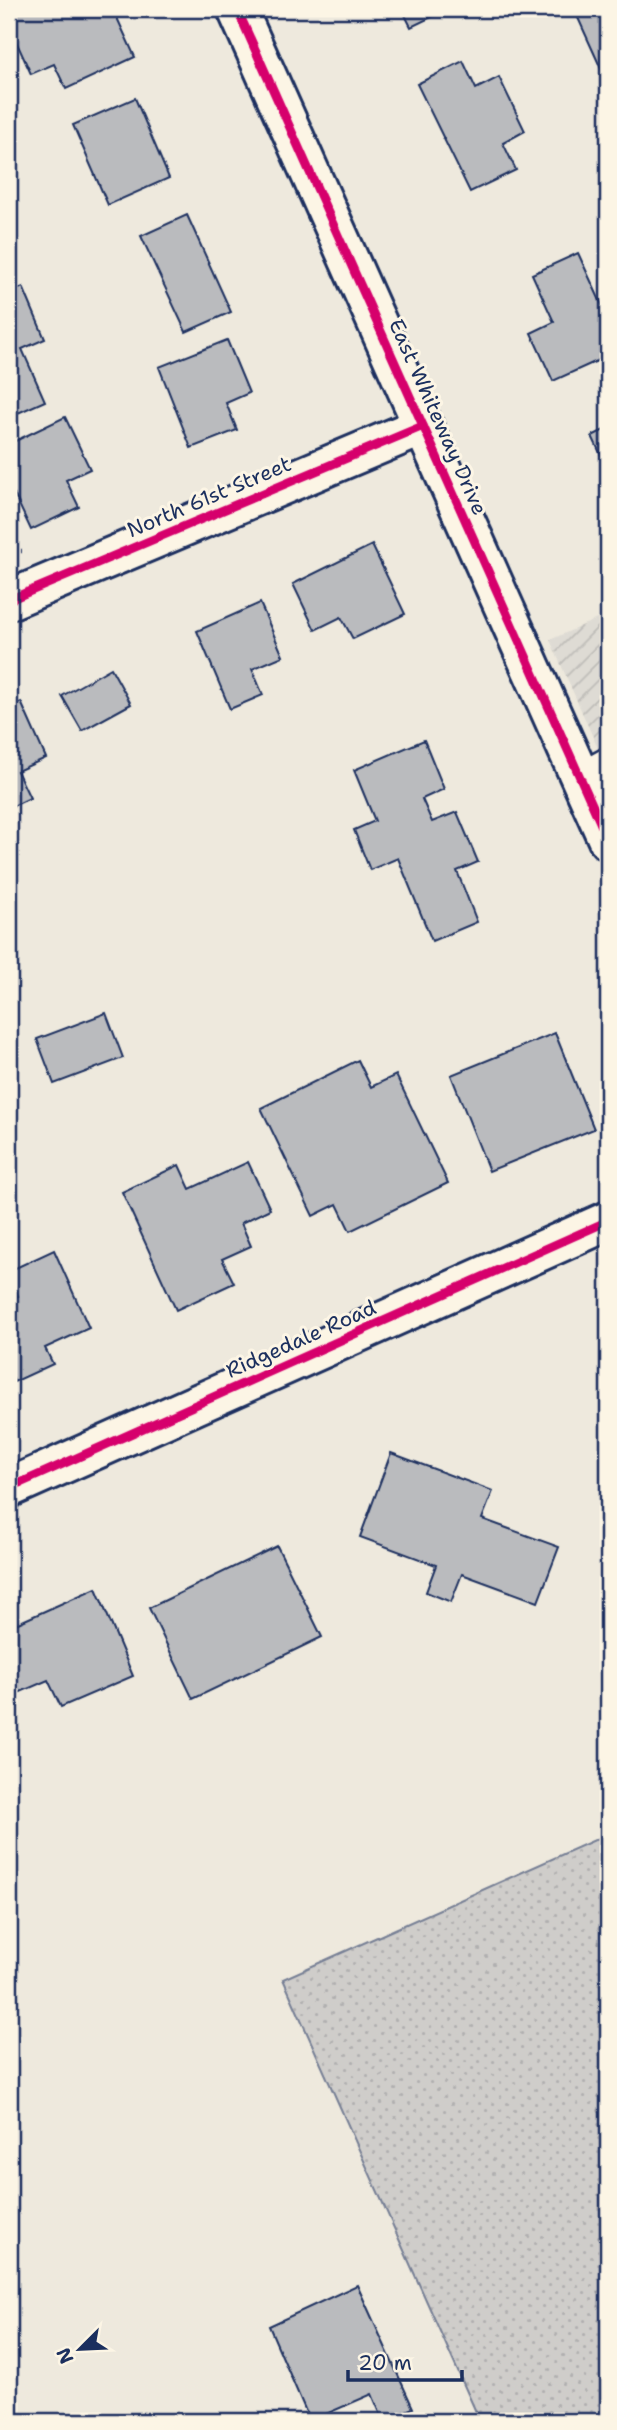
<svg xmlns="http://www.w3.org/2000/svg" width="617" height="2430" viewBox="0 0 617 2430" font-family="'Shantell Sans',sans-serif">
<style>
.industrial{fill:url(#industrial-furrows)}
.park{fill:url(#park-dots);stroke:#757e94;stroke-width:2}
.building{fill:#babbbe;stroke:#1b2f5e;stroke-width:2}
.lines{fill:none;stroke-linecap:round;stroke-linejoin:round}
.service-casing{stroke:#1b2f5e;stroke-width:26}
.minor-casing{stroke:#1b2f5e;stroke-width:44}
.path{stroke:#1b2f5e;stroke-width:4.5;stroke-dasharray:7 5;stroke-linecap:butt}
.service{stroke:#fcf5e5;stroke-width:21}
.minor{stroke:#fcf5e5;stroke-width:38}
.cycleway-casing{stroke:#fcf5e5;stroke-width:13}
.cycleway{stroke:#d6006c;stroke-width:9}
.labels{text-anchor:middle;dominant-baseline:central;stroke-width:6;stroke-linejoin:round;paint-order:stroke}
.street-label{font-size:21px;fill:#1b2f5e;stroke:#fcf5e5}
</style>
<defs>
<pattern id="industrial-furrows" width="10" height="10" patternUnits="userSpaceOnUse" patternTransform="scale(1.75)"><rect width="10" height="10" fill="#dedbd4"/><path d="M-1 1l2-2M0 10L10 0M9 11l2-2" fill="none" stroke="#bebcb8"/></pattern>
<pattern id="park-dots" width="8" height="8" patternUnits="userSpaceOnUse" patternTransform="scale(1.75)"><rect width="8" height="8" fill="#cfcdca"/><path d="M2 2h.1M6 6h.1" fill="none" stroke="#b1b0b0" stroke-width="1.8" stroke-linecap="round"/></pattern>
</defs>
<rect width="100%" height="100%" fill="#eee9dd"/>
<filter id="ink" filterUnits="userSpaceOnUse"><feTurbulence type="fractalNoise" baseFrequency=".0143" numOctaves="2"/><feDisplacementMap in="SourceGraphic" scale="14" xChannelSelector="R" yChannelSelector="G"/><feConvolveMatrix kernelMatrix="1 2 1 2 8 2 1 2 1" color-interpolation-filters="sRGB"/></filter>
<g filter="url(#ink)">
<path class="industrial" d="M608 614V771L550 640Z"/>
<path class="park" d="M608 1834V2421H480L283 1979Z"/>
<g class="building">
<path d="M9 9H113L135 57 66 89 54 64 31 74 9 26Z"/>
<path d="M402 9H448L411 27Z"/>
<path d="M574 9H608V84Z"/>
<path d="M463 61 476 89 499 77 525 131 503 143 516 170 470 192 417 84Z"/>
<path d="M135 98 169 178 108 205 73 125Z"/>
<path d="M187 215 231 312 186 332 141 236Z"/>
<path d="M578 253 608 318V356L553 381 531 333 554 322 532 274Z"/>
<path d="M23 287 45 339 22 349 45 401 9 417V293Z"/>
<path d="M227 340 249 393 226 403 237 430 191 448 159 367Z"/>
<path d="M65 417 90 469 66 480 79 507 31 530 9 483V444Z"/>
<path d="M608 428V470L592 436Z"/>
<path d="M372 545 405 614 353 639 341 617 315 630 293 584Z"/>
<path d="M260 603 283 656 252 669 263 695 230 709 197 631Z"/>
<path d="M111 668 131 704 82 731 62 696Z"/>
<path d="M21 702 46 758 17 771 30 798 9 808V708Z"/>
<path d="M424 740 444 789 422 799 432 822 457 812 478 862 457 871 477 922 432 941 398 858 370 870 354 830 375 821 354 770Z"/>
<path d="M106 1013 123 1058 54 1084 37 1039Z"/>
<path d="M555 1033 594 1129 489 1171 451 1075Z"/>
<path d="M358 1060 371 1087 396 1075 448 1183 350 1231 337 1204 313 1216 261 1108Z"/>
<path d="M248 1162 270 1209 241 1223 251 1246 222 1259 234 1283 176 1310 122 1192 179 1165 190 1189Z"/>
<path d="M54 1250 89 1328 45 1348 53 1364 14 1382 9 1370V1300L18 1296 9 1271Z"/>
<path d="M391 1453 493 1491 482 1519 559 1547 538 1602 462 1574 451 1602 426 1592 436 1565 360 1537Z"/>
<path d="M277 1546 322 1637 193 1699 149 1608Z"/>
<path d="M96 1588 133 1676 61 1707 48 1680 9 1697V1627Z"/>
<path d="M357 2285 413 2408 383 2420 372 2394 310 2421 269 2326Z"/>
</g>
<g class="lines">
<g class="service-casing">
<path id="service" d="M579 774 608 758"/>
</g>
<g class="minor-casing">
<g id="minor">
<path d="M237 9 608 840"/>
<path d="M9 600 423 426"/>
<path d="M9 1488 608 1221"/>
</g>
</g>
<path class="path" d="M9 551H22"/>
<use href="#service" class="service"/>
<use href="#minor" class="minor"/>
<g class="cycleway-casing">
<g id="cycleway">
<path d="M237 9 608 840"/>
<path d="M9 600 423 426"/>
<path d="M9 1488 608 1221"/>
</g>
</g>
<use href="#cycleway" class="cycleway"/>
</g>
</g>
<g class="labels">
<g class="street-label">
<text transform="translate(438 417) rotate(66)">East Whiteway Drive</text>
<text transform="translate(209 497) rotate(-23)">North 61st Street</text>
<text transform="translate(301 1339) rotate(-24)">Ridgedale Road</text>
</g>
</g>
<rect width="617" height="2430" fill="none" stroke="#fcf5e5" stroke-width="35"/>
<rect x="18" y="18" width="582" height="2395" fill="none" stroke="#1b2f5e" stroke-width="2.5" filter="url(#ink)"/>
<g transform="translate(80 2349) rotate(246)" stroke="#fcf5e5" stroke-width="5" paint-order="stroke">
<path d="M0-5L12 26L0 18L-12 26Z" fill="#1b2f5e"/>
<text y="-10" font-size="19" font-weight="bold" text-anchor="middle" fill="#1b2f5e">N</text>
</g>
<path d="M348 2370v10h114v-10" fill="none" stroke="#1b2f5e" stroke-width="3.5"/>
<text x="358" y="2370" font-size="21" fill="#1b2f5e" stroke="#fcf5e5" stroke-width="5" paint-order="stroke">20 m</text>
</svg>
